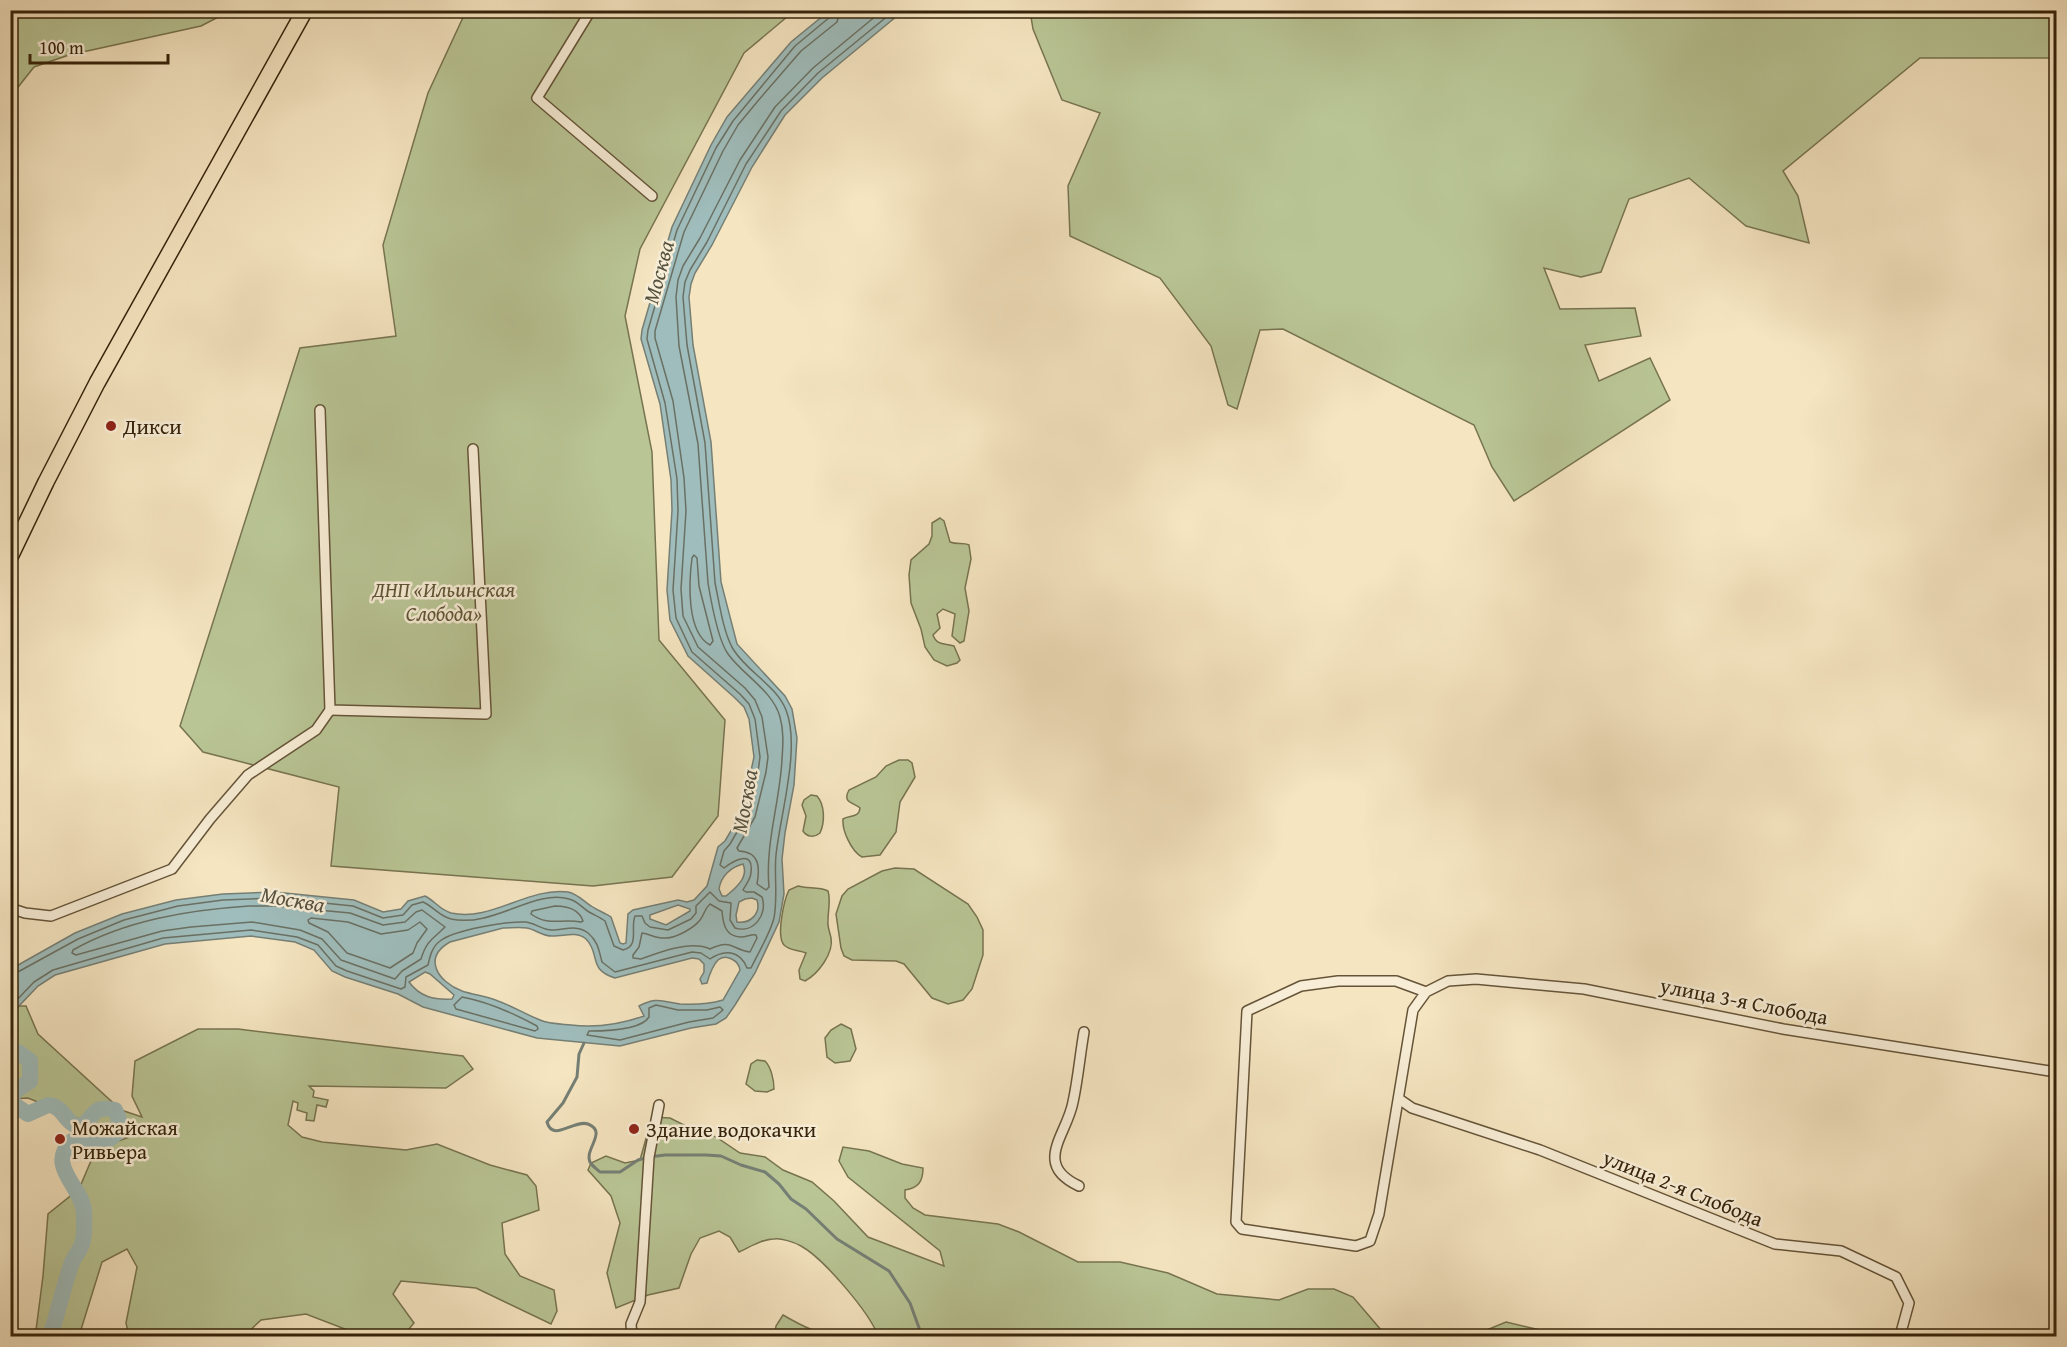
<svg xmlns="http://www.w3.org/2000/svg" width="2067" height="1347" viewBox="0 0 2067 1347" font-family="'Gentium Book Plus',serif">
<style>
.green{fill:#b9c595;stroke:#777450;stroke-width:1.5}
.water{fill:#9fbdbc;stroke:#757f75;stroke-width:1.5;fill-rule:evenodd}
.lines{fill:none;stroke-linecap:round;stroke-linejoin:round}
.shore{stroke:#6a7063;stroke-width:1.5}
.stream{stroke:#757f75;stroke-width:3}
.river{stroke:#9fbdbc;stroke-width:16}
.street-casing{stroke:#655438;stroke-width:12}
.primary-casing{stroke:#35230a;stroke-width:18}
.street{stroke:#f8eed7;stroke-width:9}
.primary{stroke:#f5e5c1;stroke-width:15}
.poi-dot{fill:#8f2418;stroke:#f8eed7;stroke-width:2}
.labels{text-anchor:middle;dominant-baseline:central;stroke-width:5;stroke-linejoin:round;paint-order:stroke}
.poi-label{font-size:21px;fill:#35230a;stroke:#f8eed7;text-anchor:start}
.park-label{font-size:21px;font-style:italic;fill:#5d5434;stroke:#f8eed7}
.street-label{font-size:21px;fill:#35230a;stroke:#f8eed7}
.water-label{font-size:22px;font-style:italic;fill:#55513f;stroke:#f8eed7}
</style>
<rect width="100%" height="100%" fill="#f5e5c1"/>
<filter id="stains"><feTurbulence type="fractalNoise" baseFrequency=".00333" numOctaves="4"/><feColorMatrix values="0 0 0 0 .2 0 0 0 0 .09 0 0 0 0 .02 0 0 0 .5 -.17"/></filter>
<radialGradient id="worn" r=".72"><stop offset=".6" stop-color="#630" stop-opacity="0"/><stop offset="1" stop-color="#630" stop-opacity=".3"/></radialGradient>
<g class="green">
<path d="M99 10H230V11L201 26 69 55 34 67 11 96V17L23 14 60 16Z"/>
<path d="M2056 10V58H1920L1783 171 1798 196 1809 243 1746 226 1689 178 1629 199 1601 272 1581 277 1544 268 1560 309 1635 308 1641 336 1585 345 1599 381 1650 358 1670 400 1514 501 1492 467 1474 425 1283 329 1260 330 1237 409 1228 405 1211 346 1160 278 1070 236 1068 186 1100 113 1062 100 1033 29 1030 11Z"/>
<path d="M466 11H794L744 53 640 249 625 316 652 452 659 640 725 720 718 816 672 877 593 886 331 866 339 787 203 752 180 726 300 348 396 336 383 245 428 93Z"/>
<path d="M940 518 944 521 950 542C957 545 963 542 969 545L971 559 965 588 969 611 964 641 960 643 952 636 955 614 943 609 937 614 940 628 933 635C937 646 945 643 954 646L960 660 957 663 947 666 934 660 925 647 921 629 911 603 909 575 911 560 929 544 932 536V523Z"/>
<path d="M899 760H908L912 763 915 777 900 802 896 832 880 855 862 857C851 851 842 830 843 819 850 815 859 818 860 808 853 802 842 803 849 790L876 777 886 766Z"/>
<path d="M811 795 817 796C825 805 825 822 820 833 814 838 807 837 803 831L806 816 802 805 804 800Z"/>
<path d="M895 868 914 869 968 904 977 917 983 930V955L972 989 963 1000 948 1004 932 998 904 964 896 961 852 960 844 956 841 948 836 914 842 896 848 889 882 871Z"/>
<path d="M798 886C807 889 819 886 828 891 831 901 828 910 828 920 827 927 830 932 831 938 834 953 818 974 805 981L800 979 799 970 806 953C799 950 790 951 784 945 776 936 784 900 789 890Z"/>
<path d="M19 1006H26L38 1034 121 1110 142 1117 132 1096 135 1061 198 1029H238L463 1056 473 1069 446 1088 309 1086 314 1091 313 1097 328 1100 326 1107 317 1105 314 1121 306 1120 307 1113 297 1110 298 1103 293 1101 288 1125 302 1137 322 1142 406 1150 437 1144 490 1165 527 1175 536 1186 539 1210 502 1223 505 1254 520 1276 554 1290 557 1311 551 1324 476 1288 401 1281 393 1294 414 1323 403 1336H363L306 1314 261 1320 244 1336H129L126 1323 137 1267 127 1249 102 1262 79 1336H32L36 1330 43 1276 48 1214 79 1189 96 1149 127 1138 28 1098 11 1099 10 1018Z"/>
<path d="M841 1024 851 1029 856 1049 850 1061 835 1063 827 1057 825 1038 831 1030Z"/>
<path d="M757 1060 765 1061C771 1067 774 1080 774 1089L767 1092 755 1091 746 1084 751 1064Z"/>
<path d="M652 1117 670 1118 688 1127 716 1137 740 1153 765 1157 783 1170 812 1182 834 1201 868 1237 944 1266 940 1251 848 1177 839 1161 843 1147 869 1151 902 1164 923 1168C923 1182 918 1188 905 1190V1198L913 1208 925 1215 998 1224 1019 1232 1078 1262H1120L1168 1273 1217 1294 1279 1300 1308 1289H1334L1353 1297 1382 1331 1397 1336H1061L1044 1333 1037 1336H878C870 1313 823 1258 801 1246 794 1242 781 1238 774 1239 762 1239 750 1247 739 1252L730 1237 719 1231 700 1238 691 1254 679 1288 648 1295 616 1308 607 1273 620 1223 611 1196 588 1170 591 1163 606 1156 625 1163 640 1160Z"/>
<path d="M783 1315C802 1326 819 1335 841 1336H802L775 1333 776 1326Z"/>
<path d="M1506 1322 1566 1336H1472Z"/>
</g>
<path class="water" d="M829 11H903L822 78 785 115 752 167 712 245 695 273 691 284 689 297 693 345 711 442 721 582 737 644 785 696 792 709 797 738 794 785 785 833 782 859 784 894 779 922 755 973 735 1005 726 1018 716 1024 691 1028 620 1046 537 1038 423 1007 398 994 345 977 332 971 314 950 295 942 251 936 165 944 55 975 38 986 19 1006 11 1018V969L75 933 122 914 176 900 223 894 275 892 354 900 383 912 401 909 408 901 425 896C435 901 440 910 451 913 492 922 527 887 568 892 578 894 583 901 591 906 597 910 605 913 611 917L620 943 623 944 626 943 628 914 633 910 678 900 687 902 694 900 707 886 718 847 725 841 742 812 754 757 749 719 744 707 735 698 688 656 670 620 667 590 672 510 671 480 660 404 641 339 642 330 672 227 711 145 727 117 791 42ZM743 864C749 877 736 888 726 896H722L719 889C721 876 731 867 743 864ZM752 898 757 900C761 913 751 924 737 922L736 915 739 902 745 899ZM678 905 690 909V911L666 925 650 919V915ZM503 928C510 928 520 927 527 928 537 930 543 937 554 936 565 936 576 931 586 939 601 954 587 969 615 978L692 958 699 959 704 964V972L700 979 702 984 707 983C709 976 712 966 718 960 726 953 739 961 740 970L723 1000C709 1004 695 1005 680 1004 661 1002 658 996 639 1006L644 1016C621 1024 595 1028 571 1025 561 1024 549 1024 540 1020 525 1014 512 1006 498 1001 486 996 474 995 462 991 438 982 422 958 450 942ZM425 972 430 974 454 995 452 999C434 1000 420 997 409 982Z"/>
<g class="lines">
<g class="shore">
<path d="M840 10 837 22 801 51 757 102 738 125 723 151 684 232 655 331V338L673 401 684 478 686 511 681 589 683 616 698 647 745 688 755 700 762 717 768 757 766 772 755 817 737 848 739 851C760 852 760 868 757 884L766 890 769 887C765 843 780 802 782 759 783 745 784 731 780 717 773 691 743 675 728 654 718 640 711 601 708 583L698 444 679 346 676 297 678 280 683 266 700 238 740 160 775 107 813 68 883 10"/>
<path d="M694 555 697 558 699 586 713 641 710 645C686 632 689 581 692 558Z"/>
<path d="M710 904 722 911C723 923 725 937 741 937 747 937 751 934 756 935L757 938 750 952C732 950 732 938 710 949 691 940 660 952 641 959L633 958V955L639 947 642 933C650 934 657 939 666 938 676 938 694 928 700 920 705 914 704 909 710 904Z"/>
<path d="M249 906H275L350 913 383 925 405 922 416 912 422 910 445 927C432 940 427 940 421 959L402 971 395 979 341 960 322 939 300 930 252 922 191 927 162 931 76 955 72 953 73 950C126 920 189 910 249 906Z"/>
<path d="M555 906C567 906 579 909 583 921L581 922C561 918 549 927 531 914L532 911Z"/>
<path d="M311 918 348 922 381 934 408 930 420 922 427 929 417 943 413 953 390 968 347 953 328 932 309 923 308 920Z"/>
<path d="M10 974 16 973 78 939 124 920 178 906 223 900 275 898 353 906 383 918 403 915 412 905 423 902C434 907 439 916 451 919 493 928 534 889 569 899 578 901 582 908 589 912 594 915 600 917 605 921L614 946 623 950C640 946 630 928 635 916H642L645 923 650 927 668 930 691 919 696 913V906L710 892 719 901 731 903 730 920 735 928C754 934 768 914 762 897L754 892H746L743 890C746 884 751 879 751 872 754 849 733 861 724 868L720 865 724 851 730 844 747 815 758 772 760 757 755 719 749 704 740 694 692 652 676 618 673 590 678 511 677 479 665 403 647 339 648 330 677 230 716 148 733 121 795 46 830 17 833 10"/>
<path d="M462 997C489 1002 513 1013 537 1026L538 1029 535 1031 456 1009 454 1005Z"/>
<path d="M656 1005 678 1010H707L720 1007 723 1010 713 1018 689 1022 620 1040 587 1035 589 1031C605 1031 641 1030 649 1017V1008Z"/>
<path d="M10 1007 34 982 53 970 163 938 251 930 297 937 318 945 336 966 347 971 401 989 405 987 406 977 428 965C430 956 432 947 440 941 454 930 507 921 526 922 535 923 542 930 552 930 564 930 577 924 588 933 598 941 599 951 602 962L615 972 692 952 701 953 710 959C724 949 740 950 747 968H751C758 953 770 934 774 918 778 897 774 876 776 855 780 815 801 748 786 710 776 685 747 672 733 649 723 632 719 601 715 583L705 443 687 345 683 297 685 282 690 270 707 242 746 164 781 111 818 73 895 10"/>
</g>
<path class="stream" d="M584 1043 579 1054 577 1077 563 1103 547 1122C553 1143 574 1119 588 1124 608 1132 584 1149 590 1162 592 1166 597 1169 600 1172H620L638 1160 649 1157 665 1155H706L721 1156 741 1165 765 1172 779 1184 791 1199 806 1209 837 1239 889 1271 910 1303 922 1336"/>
<path class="river" d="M10 1052H18L30 1061V1081L15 1091 11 1100 13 1104 28 1114 48 1105C66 1106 64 1127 83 1126 95 1114 94 1105 115 1110L119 1119 117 1133C99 1150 91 1139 72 1141 45 1166 83 1187 84 1212 84 1221 85 1231 83 1240 82 1249 74 1256 71 1265 63 1288 58 1313 50 1336"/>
<g class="street-casing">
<g id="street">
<path d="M591 10 537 98 652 196"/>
<path d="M320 410 330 710 486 714 473 449"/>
<path d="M10 908 25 913 51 916 172 869 210 819 248 775 316 730 330 710"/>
<path d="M1426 992 1396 981H1338L1301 986 1247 1011 1236 1222 1242 1229 1356 1246 1370 1241 1379 1214 1413 1010 1426 992 1448 981 1476 979 1584 989 1783 1029 2056 1072"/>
<path d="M1399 1099 1412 1108 1540 1150 1775 1244 1841 1251 1896 1277 1909 1303 1900 1336"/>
<path d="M1079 1186C1032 1164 1067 1135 1073 1102 1078 1079 1080 1055 1084 1032"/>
<path d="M632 1336 631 1324 640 1302 649 1157 659 1105"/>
</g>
</g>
<g class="primary-casing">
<path id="primary" d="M10 557 46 482 97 383 305 10"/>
</g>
<use href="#street" class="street"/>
<use href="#primary" class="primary"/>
</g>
<g class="poi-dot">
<circle cx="111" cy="426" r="6"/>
<circle cx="634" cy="1129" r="6"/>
<circle cx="60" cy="1139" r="6"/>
</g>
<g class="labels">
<g class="poi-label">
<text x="123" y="426">Дикси</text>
<text x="72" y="1127">Можайская<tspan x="72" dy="24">Ривьера</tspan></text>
<text x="646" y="1129">Здание водокачки</text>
</g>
<g class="park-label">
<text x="444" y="589">ДНП «Ильинская<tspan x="444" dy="24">Слобода»</tspan></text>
</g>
<g class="street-label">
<text transform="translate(1744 1001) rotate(11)">улица 3-я Слобода</text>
<text transform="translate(1683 1188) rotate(22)">улица 2-я Слобода</text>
</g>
<g class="water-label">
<text transform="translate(658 272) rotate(-75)">Москва</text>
<text transform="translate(744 801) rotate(-80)">Москва</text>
<text transform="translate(293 899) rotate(10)">Москва</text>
</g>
</g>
<rect width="2067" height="1347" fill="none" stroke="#f5e5c1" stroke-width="36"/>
<rect x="12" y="12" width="2043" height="1323" fill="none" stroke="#35230a" stroke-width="3"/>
<rect x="18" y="18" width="2031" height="1311" fill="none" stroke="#35230a" stroke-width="1.5"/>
<path d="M30 54v9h138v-9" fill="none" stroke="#35230a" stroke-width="3"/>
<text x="39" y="54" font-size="18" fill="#35230a" stroke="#f8eed7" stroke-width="4.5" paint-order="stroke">100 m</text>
<rect width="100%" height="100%" filter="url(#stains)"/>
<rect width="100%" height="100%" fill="url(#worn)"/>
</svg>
